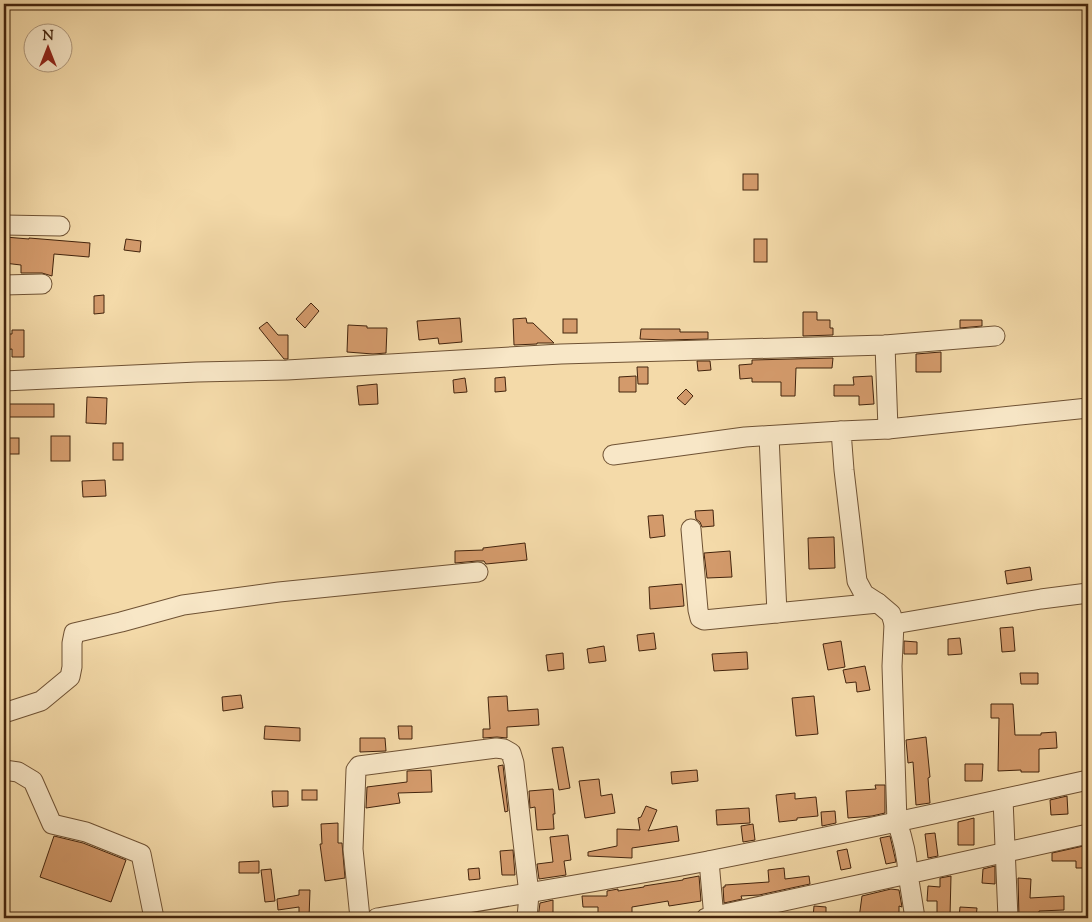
<svg xmlns="http://www.w3.org/2000/svg" width="1092" height="922" viewBox="0 0 1092 922" font-family="'Sorts Mill Goudy',serif">
<style>
.building{fill:#d39a6b;stroke:#43240d}
.lines{fill:none;stroke-linecap:round;stroke-linejoin:round}
.minor-casing{stroke:#6f5234;stroke-width:21}
.minor{stroke:#f8e7c7;stroke-width:19}
</style>
<rect width="100%" height="100%" fill="#f4daa9"/>
<filter id="stains"><feTurbulence type="fractalNoise" baseFrequency=".004" numOctaves="4"/><feColorMatrix values="0 0 0 0 .2 0 0 0 0 .09 0 0 0 0 .02 0 0 0 .5 -.17"/></filter>
<radialGradient id="worn" r=".72"><stop offset=".6" stop-color="#630" stop-opacity="0"/><stop offset="1" stop-color="#630" stop-opacity=".3"/></radialGradient>
<g class="building">
<rect x="743" y="174" width="15" height="16"/>
<path d="M5 237 29 239V238L90 243 89 257 54 254 52 276 42 273H21V265L4 263Z"/>
<path d="M126 239 141 241 140 252 124 250Z"/>
<rect x="754" y="239" width="13" height="23"/>
<path d="M104 295V313L94 314V296Z"/>
<path d="M311 303 319 311 305 328 296 319Z"/>
<path d="M803 312H817V320H830V328H833V335L803 336Z"/>
<path d="M460 318 462 342 439 344 438 338 419 340 417 321Z"/>
<path d="M526 318 527 323H533L554 343H537V344L514 345 513 319Z"/>
<rect x="563" y="319" width="14" height="14"/>
<path d="M960 320H982V326L960 328Z"/>
<path d="M267 322 278 335H288V359H284L259 328Z"/>
<path d="M348 325 367 326V328H387L386 353 373 354 347 352Z"/>
<path d="M641 329H680V332H708V339L666 340 640 339Z"/>
<path d="M12 330H24V357H12V349L4 350V334H12Z"/>
<path d="M941 352V372H916V354Z"/>
<path d="M833 358 832 368H796L795 396H781V382H752V378L740 379 739 365 752 364V360Z"/>
<path d="M697 361H710L711 370 698 371Z"/>
<path d="M637 367H648V384H638Z"/>
<path d="M636 376V392H619V377Z"/>
<path d="M872 376 874 404 859 405V396H834V385H854L853 377Z"/>
<path d="M505 377 506 391 495 392V378Z"/>
<path d="M465 378 467 392 454 393 453 380Z"/>
<path d="M377 384 378 404 359 405 357 386Z"/>
<path d="M686 389 693 396 685 405 677 398Z"/>
<path d="M87 397 107 398 106 424 86 423Z"/>
<rect x="4" y="404" width="50" height="13"/>
<rect x="51" y="436" width="19" height="25"/>
<rect x="4" y="438" width="15" height="16"/>
<rect x="113" y="443" width="10" height="17"/>
<path d="M105 480 106 496 83 497 82 481Z"/>
<path d="M713 510 714 526 702 527 700 522 696 519 695 511Z"/>
<path d="M663 515 665 536 650 538 648 516Z"/>
<path d="M834 537 835 568 809 569 808 538Z"/>
<path d="M525 543 527 560 486 564 484 561H477L455 563V551L483 550V548Z"/>
<path d="M730 551 732 577 707 578 704 553Z"/>
<path d="M1030 567 1032 580 1007 584 1005 571Z"/>
<path d="M682 584 684 606 650 609 649 587Z"/>
<path d="M1013 627 1015 651 1002 652 1000 628Z"/>
<path d="M654 633 656 649 639 651 637 635Z"/>
<path d="M960 638 962 654 948 655V639Z"/>
<path d="M841 641 845 667 828 670 823 644Z"/>
<path d="M904 641 917 642V654H904Z"/>
<path d="M604 646 606 661 589 663 587 649Z"/>
<path d="M747 652 748 669 714 671 712 654Z"/>
<path d="M563 653 564 669 548 671 546 655Z"/>
<path d="M865 666 870 690 857 692 856 682 846 683 843 670Z"/>
<path d="M1020 673H1038V684H1021Z"/>
<path d="M241 695 243 708 223 711 222 697Z"/>
<path d="M507 696 508 711 538 709 539 725 507 727V738L497 737 483 738V729H490L488 697Z"/>
<path d="M814 696 818 734 796 736 792 698Z"/>
<path d="M991 704H1013L1015 735H1041V733L1056 732 1057 748 1039 749V772H1021V770L998 771 999 718H991Z"/>
<path d="M265 726 300 728V741L264 739Z"/>
<path d="M398 726H412V739H399Z"/>
<path d="M926 737 930 777 928 778 930 803 916 805 913 762 908 763 906 740Z"/>
<path d="M360 738H385L386 751 360 752Z"/>
<path d="M563 747 570 788 559 790 552 748Z"/>
<path d="M965 764H983L982 781H965Z"/>
<path d="M503 765 508 811 505 812 498 766Z"/>
<path d="M431 770 432 792 398 793 400 803 366 808 367 787 407 782V771Z"/>
<path d="M697 770 698 781 672 784 671 772Z"/>
<path d="M599 779 601 796 612 794 615 813 585 818 579 781Z"/>
<path d="M875 785H885V813L872 816 848 818 846 791 876 789Z"/>
<path d="M553 789 555 814H553L554 829 537 830 535 807 530 808 529 791Z"/>
<rect x="302" y="790" width="15" height="10"/>
<path d="M272 791H288V806L273 807Z"/>
<path d="M795 793V799L816 797 818 816 797 818V820L779 822 776 795Z"/>
<path d="M1067 796 1068 814 1051 815 1050 800Z"/>
<path d="M646 806 657 810 648 831 677 826 679 841 632 848V858L588 856V852L617 846V829L640 830 638 818 641 817Z"/>
<path d="M749 808 750 823 717 825 716 810Z"/>
<path d="M835 811 836 823 822 826 821 812Z"/>
<path d="M974 818V845H958V822Z"/>
<path d="M338 823V843H342L345 878 325 881 320 844H322L321 824Z"/>
<path d="M753 824 755 840 743 842 741 826Z"/>
<path d="M935 833 938 856 928 858 925 834Z"/>
<path d="M568 835 571 860 564 861 566 875 539 879 537 864 553 862 550 837Z"/>
<path d="M54 836 83 843 126 860 111 902 40 877Z"/>
<path d="M890 836 896 862 886 864 880 838Z"/>
<path d="M1088 845V868H1076V861H1052V853Z"/>
<path d="M847 849 851 868 841 870 837 851Z"/>
<path d="M513 850 515 875H502L500 851Z"/>
<path d="M259 861V873H239V862Z"/>
<path d="M995 866V884L982 883 983 869Z"/>
<path d="M479 868 480 879 469 880 468 869Z"/>
<path d="M784 868 785 879 809 876 810 884 759 895 741 896 742 899 724 903 723 887H725V885L769 882 768 870Z"/>
<path d="M271 869 275 901 265 902 261 870Z"/>
<path d="M699 876 701 901 669 906 668 901 632 907V913L598 914V907H583L582 896H607V891L618 889V891L644 887V886L683 880V879Z"/>
<path d="M951 876 950 916 937 915V901H927L928 886 940 887V878Z"/>
<path d="M1018 878 1031 879 1030 898 1064 896V910L1039 911V913L1027 914V918H1019Z"/>
<path d="M891 889 899 890 902 907 899 906V918H859L862 896Z"/>
<path d="M299 890H310L309 918H299V907L278 910 277 899 299 895Z"/>
<path d="M553 900V918H538L540 903Z"/>
<path d="M814 906 826 907V918H813Z"/>
<path d="M960 907 977 908 976 918H959Z"/>
</g>
<g class="lines">
<g class="minor-casing">
<g id="minor">
<path d="M4 225 60 226"/>
<path d="M4 285 42 284"/>
<path d="M885 345 888 429"/>
<path d="M4 381 197 372 287 370 561 354 885 345 995 336"/>
<path d="M769 436 777 613"/>
<path d="M613 455 745 437 841 431"/>
<path d="M691 529 698 610 700 618 704 620 878 603"/>
<path d="M894 624 1041 599 1088 593"/>
<path d="M4 713 41 701 70 677 72 667V643L74 633 121 622 183 605 279 592 478 572"/>
<path d="M4 770 18 772 33 781 52 824 86 832 141 854 154 918"/>
<path d="M1003 799 1008 918"/>
<path d="M709 861 714 918"/>
<path d="M360 918 353 849 356 770 359 766 496 748 504 749 511 753 514 763 529 894 527 918"/>
<path d="M377 918C487 900 598 882 708 861 835 836 962 808 1088 780"/>
<path d="M706 918 908 874C907 856 903 839 897 822L892 666 894 624 891 614 878 603 864 594 857 581 844 470 841 431 888 429 1088 408"/>
<path d="M915 918 908 874 1088 834"/>
</g>
</g>
<use href="#minor" class="minor"/>
</g>
<rect width="1092" height="922" fill="none" stroke="#f4daa9" stroke-width="20"/>
<rect x="5" y="5" width="1082" height="912" fill="none" stroke="#43240d" stroke-width="2.5"/>
<rect x="10" y="10" width="1072" height="902" fill="none" stroke="#43240d"/>
<g transform="translate(48 48)"><circle r="24" fill="#f8e7c7" stroke="#b0997d"/>
<path d="M0-4L9 19L0 12L-9 19Z" fill="#8f2418"/>
<text y="-8" font-size="14" font-weight="bold" text-anchor="middle" fill="#43240d">N</text>
</g>
<rect width="100%" height="100%" filter="url(#stains)"/>
<rect width="100%" height="100%" fill="url(#worn)"/>
</svg>
